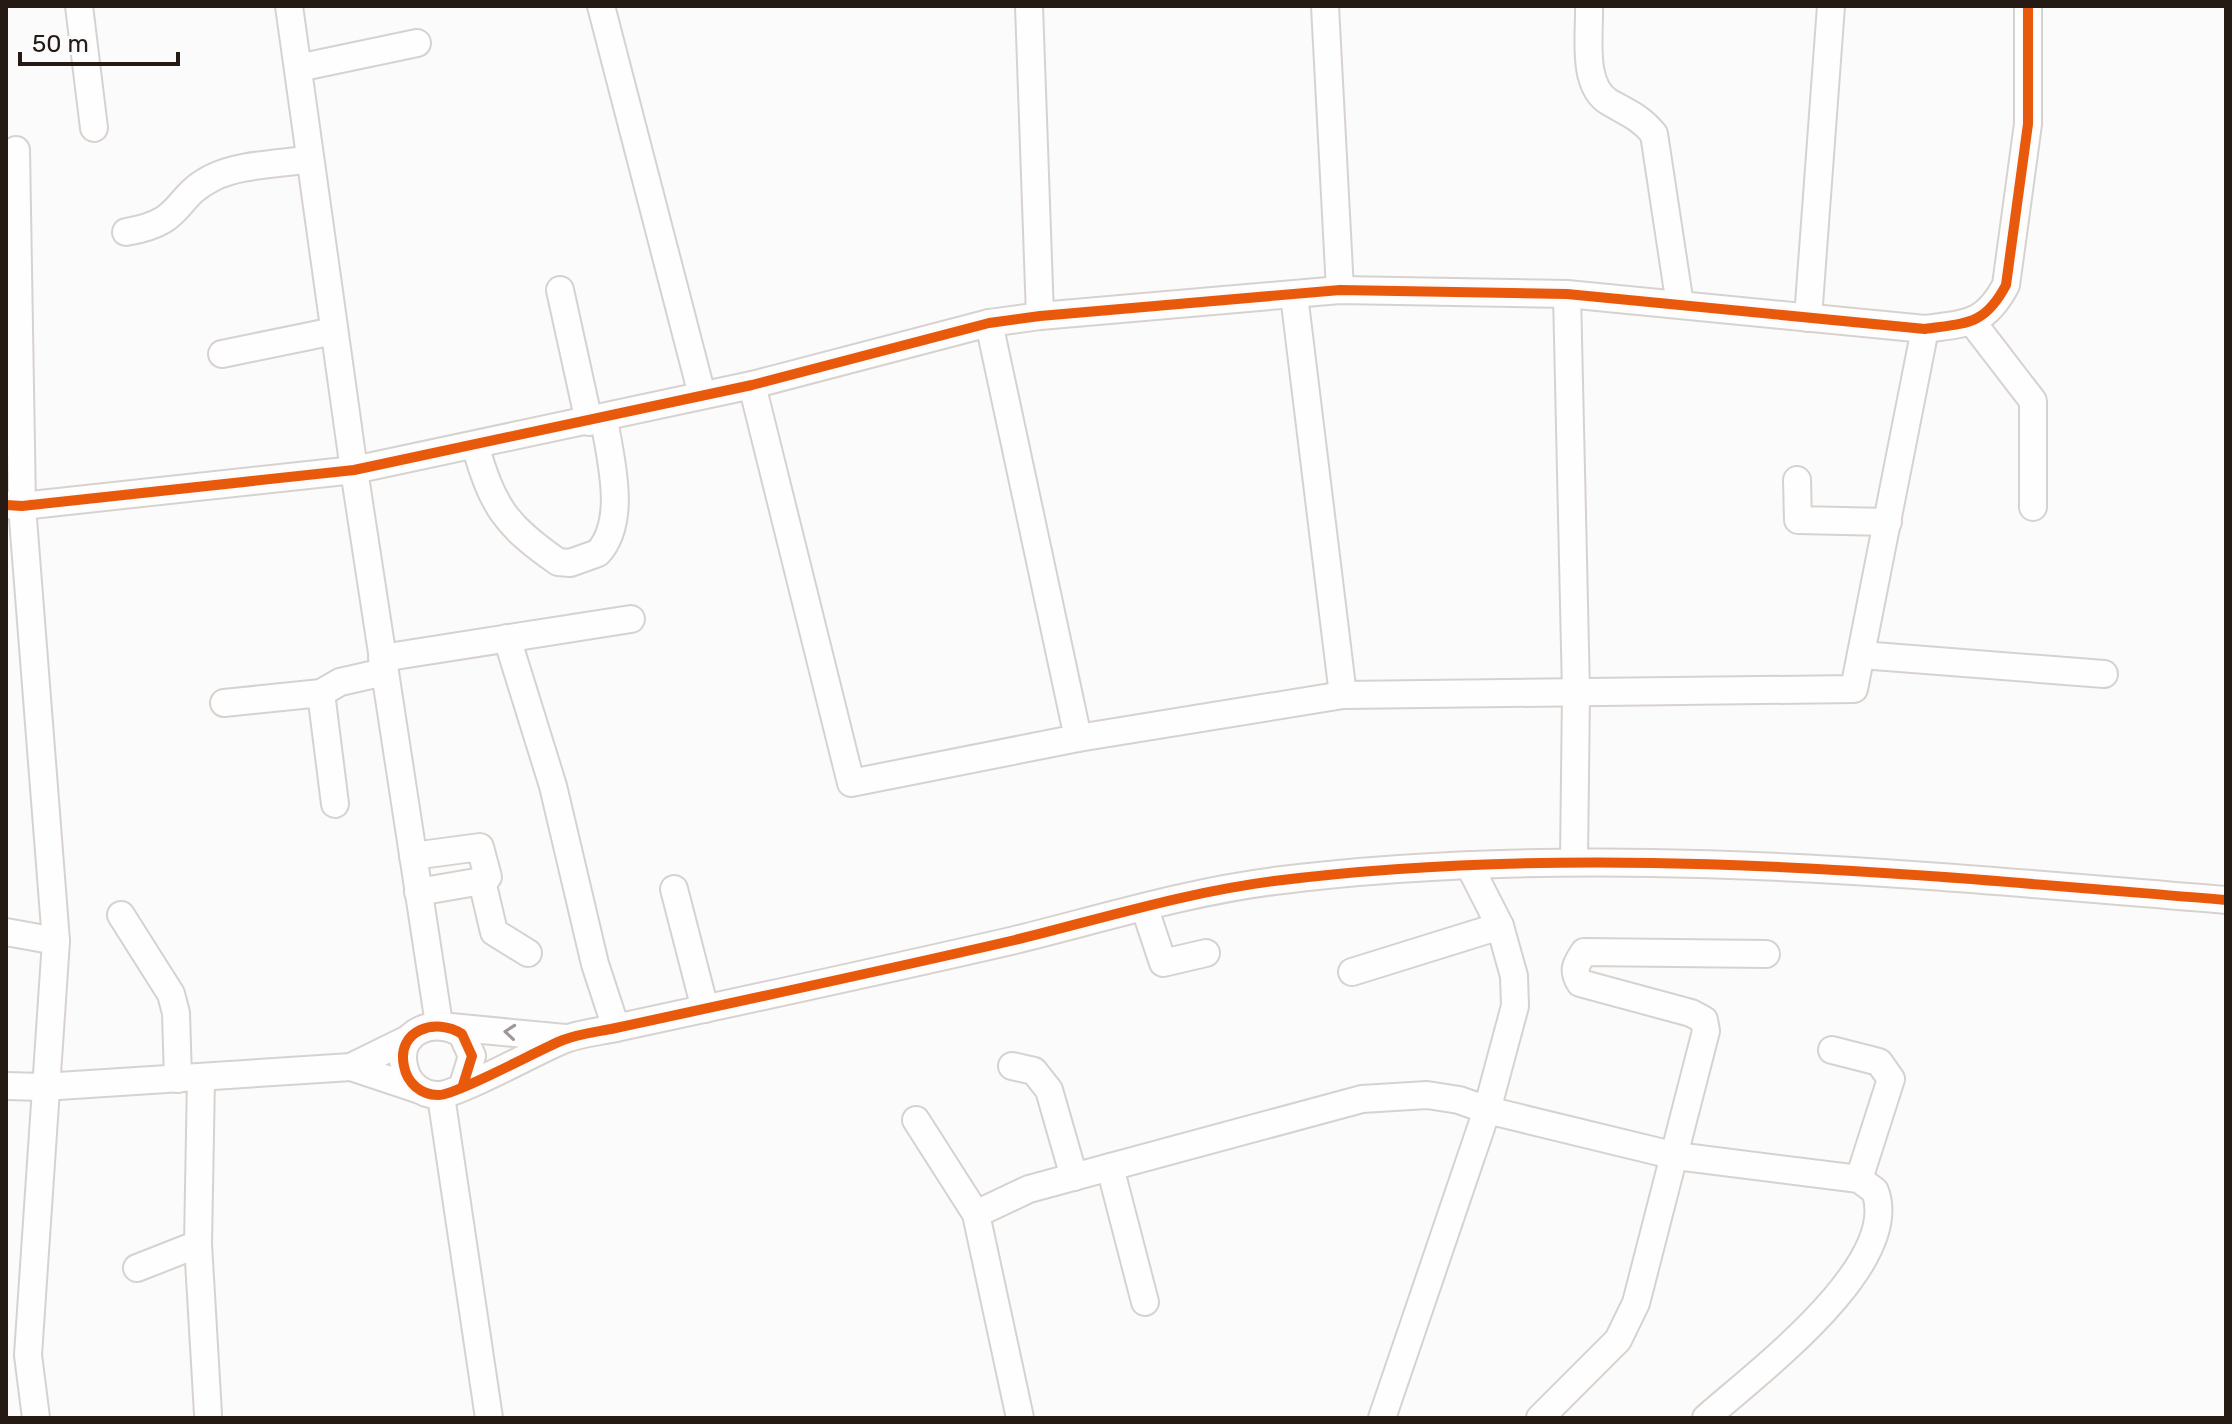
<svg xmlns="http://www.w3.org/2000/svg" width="2232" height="1424" viewBox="0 0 2232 1424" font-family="Rubik,sans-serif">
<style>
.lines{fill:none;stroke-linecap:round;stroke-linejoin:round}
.minor-casing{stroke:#d8d2cf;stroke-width:30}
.minor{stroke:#fefefe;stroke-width:26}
.cycleway-casing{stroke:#fbfbfb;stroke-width:15}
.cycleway{stroke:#e8590c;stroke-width:10}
.oneway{stroke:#9d9795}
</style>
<rect width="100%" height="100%" fill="#fbfbfb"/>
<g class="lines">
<g class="minor-casing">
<g id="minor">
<path d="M79 6 94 128"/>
<path d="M289 6 354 470 439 1024"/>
<path d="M601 6 702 395"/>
<path d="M1029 6 1040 316"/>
<path d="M1325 6 1340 290"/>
<path d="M1589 6C1590 34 1581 85 1609 102 1628 113 1640 117 1654 134L1680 305"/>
<path d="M298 68 417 43"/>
<path d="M16 150 22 506 56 941 28 1355 36 1418"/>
<path d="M126 232C186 222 172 198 212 178 239 164 281 164 310 159"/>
<path d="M560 290 589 422"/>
<path d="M1567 294 1576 692 1574 860"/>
<path d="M1294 295 1343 695"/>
<path d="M1808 318 1831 6"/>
<path d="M989 323 1078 738"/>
<path d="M1973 323 2033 401V507"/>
<path d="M222 354 334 331"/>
<path d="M752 385 851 783 1078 738 1343 695 1854 689 1925 329"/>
<path d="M475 445C493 507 505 525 558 562L570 563 598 553C628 520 610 458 604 419"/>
<path d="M1797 480 1798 520 1888 522"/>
<path d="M6 505 22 506 354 470 752 385 989 323 1040 316 1340 290 1567 294 1925 329C1967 323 1985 325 2006 285L2028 124V6"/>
<path d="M507 638 553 786 595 964 616 1028"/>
<path d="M1861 655 2104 674"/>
<path d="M382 658 631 619"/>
<path d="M321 693 335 804"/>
<path d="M224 703 321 693 340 682 384 672"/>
<path d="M413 856 480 847 488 877 482 881 418 892"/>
<path d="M482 881 494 932 528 953"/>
<path d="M674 889 705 1009"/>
<path d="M1145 909 1163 963 1206 953"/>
<path d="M121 915 171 994 176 1013 178 1079"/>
<path d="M6 932 56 941"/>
<path d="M1352 972 1500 926"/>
<path d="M451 1027 565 1038"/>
<path d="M1832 1050 1879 1062 1891 1079 1859 1179"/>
<path d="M1012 1066 1034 1071 1049 1090 1074 1177"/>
<path d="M351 1067 417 1089"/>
<path d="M463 1085 472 1056 462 1034C436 1017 396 1030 404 1066 407 1083 421 1095 438 1095 455 1096 540 1049 563 1040 578 1034 595 1032 611 1029 746 1000 881 971 1015 940 1100 919 1187 892 1274 881 1591 841 1909 874 2226 900"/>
<path d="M6 1086 43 1087 351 1067 410 1038"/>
<path d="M441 1096 489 1418"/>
<path d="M916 1120 976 1214"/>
<path d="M1110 1167 1145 1302"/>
<path d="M198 1244 208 1414"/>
<path d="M137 1268 198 1244 201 1078"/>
<path d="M1020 1418 976 1214 1029 1189 1362 1099 1427 1095 1459 1100 1487 1110 1676 1156 1859 1179 1875 1191C1903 1265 1754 1375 1706 1418"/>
<path d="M1382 1418 1487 1110 1515 1006 1514 976 1500 926 1469 865"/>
<path d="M1540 1418 1618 1340 1636 1303 1706 1031 1704 1020 1691 1013 1580 983C1572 970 1576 964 1584 952L1766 954"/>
</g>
</g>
<use href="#minor" class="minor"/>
<g class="cycleway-casing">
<g id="cycleway">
<path d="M6 505 22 506 354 470 752 385 989 323 1040 316 1340 290 1567 294 1925 329C1967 323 1985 325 2006 285L2028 124V6"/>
<path d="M463 1085 472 1056 462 1034C436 1017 396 1030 404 1066 407 1083 421 1095 438 1095 455 1096 540 1049 563 1040 578 1034 595 1032 611 1029 746 1000 881 971 1015 940 1100 919 1187 892 1274 881 1591 841 1909 874 2226 900"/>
</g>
</g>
<use href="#cycleway" class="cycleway"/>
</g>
<defs><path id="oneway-chevron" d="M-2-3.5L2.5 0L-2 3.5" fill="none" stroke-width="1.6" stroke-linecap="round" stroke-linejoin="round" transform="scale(2)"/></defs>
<use class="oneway" href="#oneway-chevron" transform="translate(510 1032) rotate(-175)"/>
<rect width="2232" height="1424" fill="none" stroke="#261a15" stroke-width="16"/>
<path d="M20 52v12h158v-12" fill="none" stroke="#261a15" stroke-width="4"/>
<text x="32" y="52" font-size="24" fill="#261a15" stroke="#fbfbfb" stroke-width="6" paint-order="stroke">50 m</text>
</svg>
